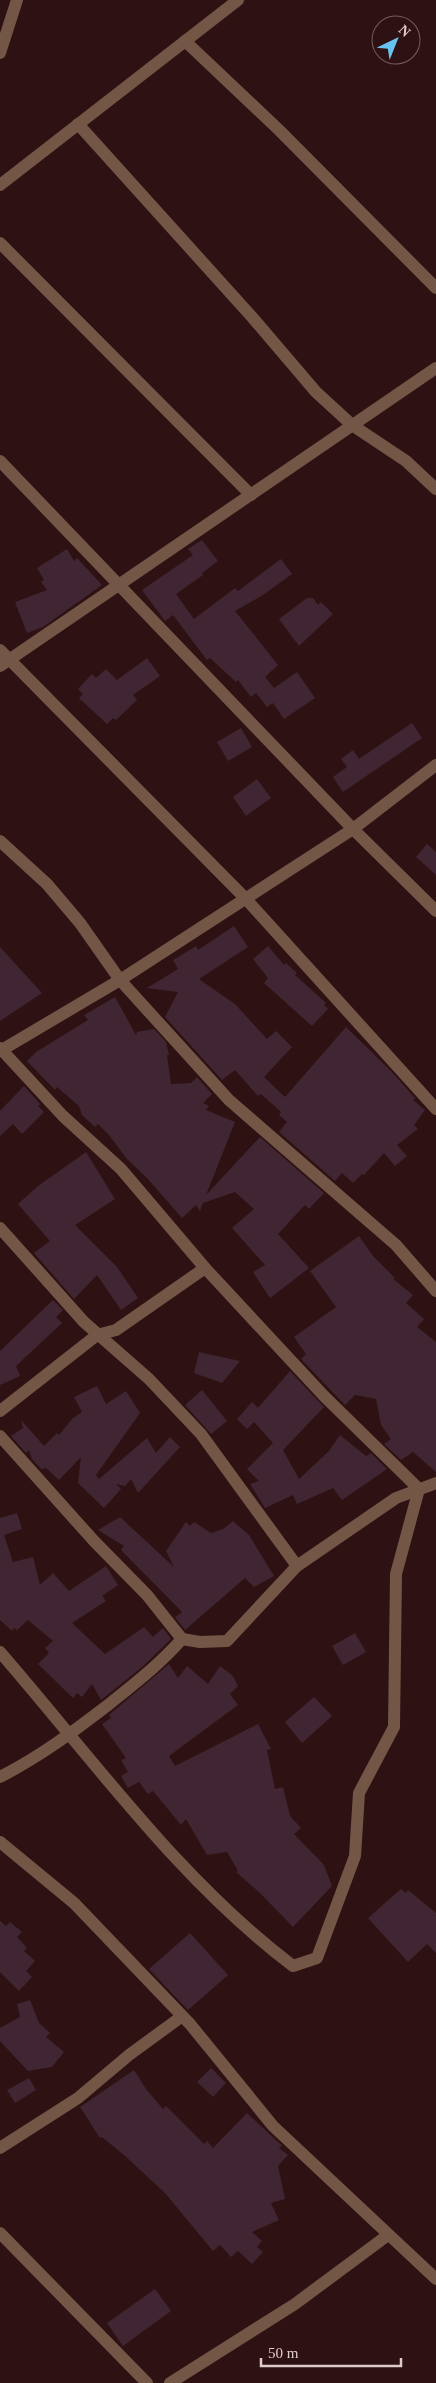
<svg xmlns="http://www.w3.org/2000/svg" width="436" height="2383" viewBox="0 0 436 2383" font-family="'Times New Roman',serif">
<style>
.building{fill:#402532}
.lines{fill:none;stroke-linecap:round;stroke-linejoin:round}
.minor{stroke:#745646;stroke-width:12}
</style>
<rect width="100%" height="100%" fill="#2e1213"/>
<g class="building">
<path d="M202 540 218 561 202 573 203 575 176 594 194 619 235 588 238 591 281 559 292 574 263 595 235 611 278 665 265 677 274 688 297 672 315 698 284 719 273 703 267 707 256 693 251 697 238 680 236 682 210 658 207 660 173 615 165 621 142 590 193 555 188 549Z"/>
<path d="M67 549 74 561 77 558 102 585 43 627 27 633 15 602 47 590 41 582 44 580 37 568Z"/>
<path d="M307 598H313L318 605 321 602 333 614 299 646 279 619Z"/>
<path d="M147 658 160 676 133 695 137 700 116 720 113 718 107 724 79 698 83 694 78 689 92 674 96 678 106 669 117 680Z"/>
<path d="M412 723 422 738 343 792 333 777 347 767 341 759 353 750 359 759Z"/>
<path d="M241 728 252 747 228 761 217 742Z"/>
<path d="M257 779 271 798 246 816 233 797Z"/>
<path d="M427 844 436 852V875L416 857Z"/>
<path d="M234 926 248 947 199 979 235 1004 267 1039 276 1031 292 1047 264 1077 285 1097 346 1027 391 1071 415 1098 413 1100 425 1110 414 1125 418 1129 397 1145 407 1156 395 1166 384 1153 364 1175 362 1174 353 1183 342 1173 335 1181 279 1132 287 1122 279 1115 281 1112 261 1094 258 1096 235 1070 222 1080 165 1017 178 992 147 988 178 969 173 960 196 946 198 950Z"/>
<path d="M268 946 284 965 286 963 297 973 295 975 326 1003 324 1005 328 1009 312 1026 264 983 268 978 253 959Z"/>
<path d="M0 947 42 993 0 1021Z"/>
<path d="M115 997 136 1035 137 1032 154 1029 166 1042 169 1055H167L171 1084 191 1083 197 1077 212 1094 203 1103 209 1106 206 1110 235 1122 206 1195 260 1137 324 1193 309 1209 305 1205 278 1234 309 1268 270 1298 253 1272 265 1265 232 1228 254 1209 235 1192 203 1203 200 1211 196 1205 182 1218 147 1178 127 1159 109 1135 98 1124 95 1127 82 1115 79 1106 57 1087 55 1090 27 1061 36 1052 88 1020 84 1015Z"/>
<path d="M24 1086 40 1104 38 1106 44 1112 22 1134 13 1124 0 1136V1111Z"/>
<path d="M86 1152 115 1199 75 1225 117 1267 138 1298 121 1310 97 1275 74 1299 34 1253 50 1241 18 1204 38 1186Z"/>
<path d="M359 1236 373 1256 395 1278 393 1279 413 1295 406 1303 424 1319 417 1327 436 1342V1472L413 1452 401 1460 384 1444 391 1439 381 1425 376 1399 355 1395 345 1405 301 1359 306 1354 294 1337 336 1307 310 1271Z"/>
<path d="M53 1300 63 1310 56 1317 62 1323 16 1366 20 1376 0 1385V1351Z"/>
<path d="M199 1352 240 1361 222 1383 194 1373Z"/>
<path d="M290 1371 324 1407 283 1450 299 1479 329 1451 340 1435 366 1456 371 1453 387 1469 342 1500 333 1488 297 1504 293 1495 265 1508 250 1484 259 1481 247 1469 273 1443 254 1422 247 1429 237 1419 252 1402 258 1408Z"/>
<path d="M97 1386 106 1404 126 1391 140 1413 96 1475 99 1479 147 1438 156 1453 170 1437 180 1447 138 1493 131 1479 125 1486 116 1484 121 1489 104 1508 78 1483 81 1457 59 1480 46 1468 41 1469 32 1459 29 1450 26 1453 11 1436 23 1428 21 1420 44 1446 57 1433 59 1435 73 1418 82 1412 74 1397Z"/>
<path d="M202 1390 227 1421 211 1434 185 1405Z"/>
<path d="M17 1513 22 1529 4 1535 13 1562 33 1557 40 1585 53 1573 69 1591 106 1566 118 1585 102 1596 106 1601 72 1623 105 1654 144 1627 153 1637 163 1628 171 1639 141 1668 101 1700 92 1684 82 1697 77 1693 73 1698 38 1664 49 1653 45 1648 53 1641 28 1620 17 1630 14 1628 12 1631 0 1620V1518Z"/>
<path d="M120 1517 174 1567 166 1551 186 1522 190 1526 194 1522 211 1533 223 1529 233 1521 249 1535 274 1576 254 1587 245 1578 185 1630 175 1617 182 1612 121 1550 124 1546 98 1530Z"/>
<path d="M355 1633 366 1652 343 1665 332 1646Z"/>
<path d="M169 1664 178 1678 187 1666 208 1684 220 1666 233 1676 238 1686 230 1694 238 1705 169 1756 175 1766 258 1724 271 1749 267 1750 275 1789 283 1787 290 1816 301 1828 294 1834 324 1865 332 1886 293 1927 260 1893 236 1872 238 1871 227 1852 207 1855 186 1819 181 1825 153 1791 148 1794 139 1782 128 1788 121 1776 128 1772 121 1760 126 1758 102 1724 111 1718 109 1715Z"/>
<path d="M314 1697 332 1716 302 1743 285 1722Z"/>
<path d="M401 1889 406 1893 408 1890 436 1913V1953L427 1944 408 1962 368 1918Z"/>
<path d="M0 1921 6 1926 10 1922 22 1932 17 1937 27 1948 24 1951 35 1961 26 1971 32 1977 19 1991 0 1972Z"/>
<path d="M190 1933 228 1975 188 2010 149 1969Z"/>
<path d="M30 2000 39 2023 50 2033 46 2037 64 2052 52 2067 28 2071 0 2041V2028L20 2017 17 2004Z"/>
<path d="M211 2068 226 2083 213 2097 197 2082Z"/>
<path d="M134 2070 146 2089 163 2109 166 2106 204 2144 207 2141 213 2148 247 2113 279 2143 282 2145 279 2148 288 2155 278 2166 285 2199 271 2203 279 2220 252 2232 262 2241 257 2247 263 2252 252 2264 238 2251 231 2257 220 2245 213 2251 165 2193 124 2155 102 2137 100 2138 80 2107Z"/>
<path d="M29 2078 36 2090 15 2103 7 2090Z"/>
<path d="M155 2289 171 2311 123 2346 107 2323Z"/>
</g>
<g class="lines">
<g class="minor">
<path d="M185 41 279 130 436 288"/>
<path d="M0 53 17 0"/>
<path d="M78 124 252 317 316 392 352 425 406 461 436 489"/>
<path d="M0 185 238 0"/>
<path d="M0 243 251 495"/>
<path d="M0 461 353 829 436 911"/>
<path d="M0 650 246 899 436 1109"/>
<path d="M0 666 436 368"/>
<path d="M0 841 47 884 80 923 120 980 229 1100 396 1245 436 1291"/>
<path d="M0 1048 63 1116 121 1169 205 1268 324 1396 419 1489 396 1574 394 1727 359 1793 355 1856 317 1958 293 1966C179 1880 93 1759 0 1652"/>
<path d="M0 1051 120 980 353 829 436 765"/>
<path d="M0 1228 84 1322 149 1379 201 1434 297 1566"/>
<path d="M0 1411 97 1335 116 1330 205 1268"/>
<path d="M0 1436 94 1541 147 1595 182 1639"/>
<path d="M0 1777C39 1757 73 1732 108 1705 134 1684 159 1665 182 1639L200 1642 227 1641 297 1566 396 1498 436 1483"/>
<path d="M0 1842 74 1903 190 2024 273 2126 436 2279"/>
<path d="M0 2148 78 2098 129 2055 181 2017"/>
<path d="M0 2233 147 2383"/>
<path d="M170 2383 295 2304 388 2235"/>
</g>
</g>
<g transform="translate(396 40) rotate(43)"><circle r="24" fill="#2e1213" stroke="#755c5d"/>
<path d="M0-4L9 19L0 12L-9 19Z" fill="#67c4f0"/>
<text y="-8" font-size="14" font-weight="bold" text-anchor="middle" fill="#e0cbcb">N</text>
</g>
<path d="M261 2358v8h140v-8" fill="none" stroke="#e0cbcb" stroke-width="2.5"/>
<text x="268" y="2358" font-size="15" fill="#e0cbcb" stroke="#2e1213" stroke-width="4" paint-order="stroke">50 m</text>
</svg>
